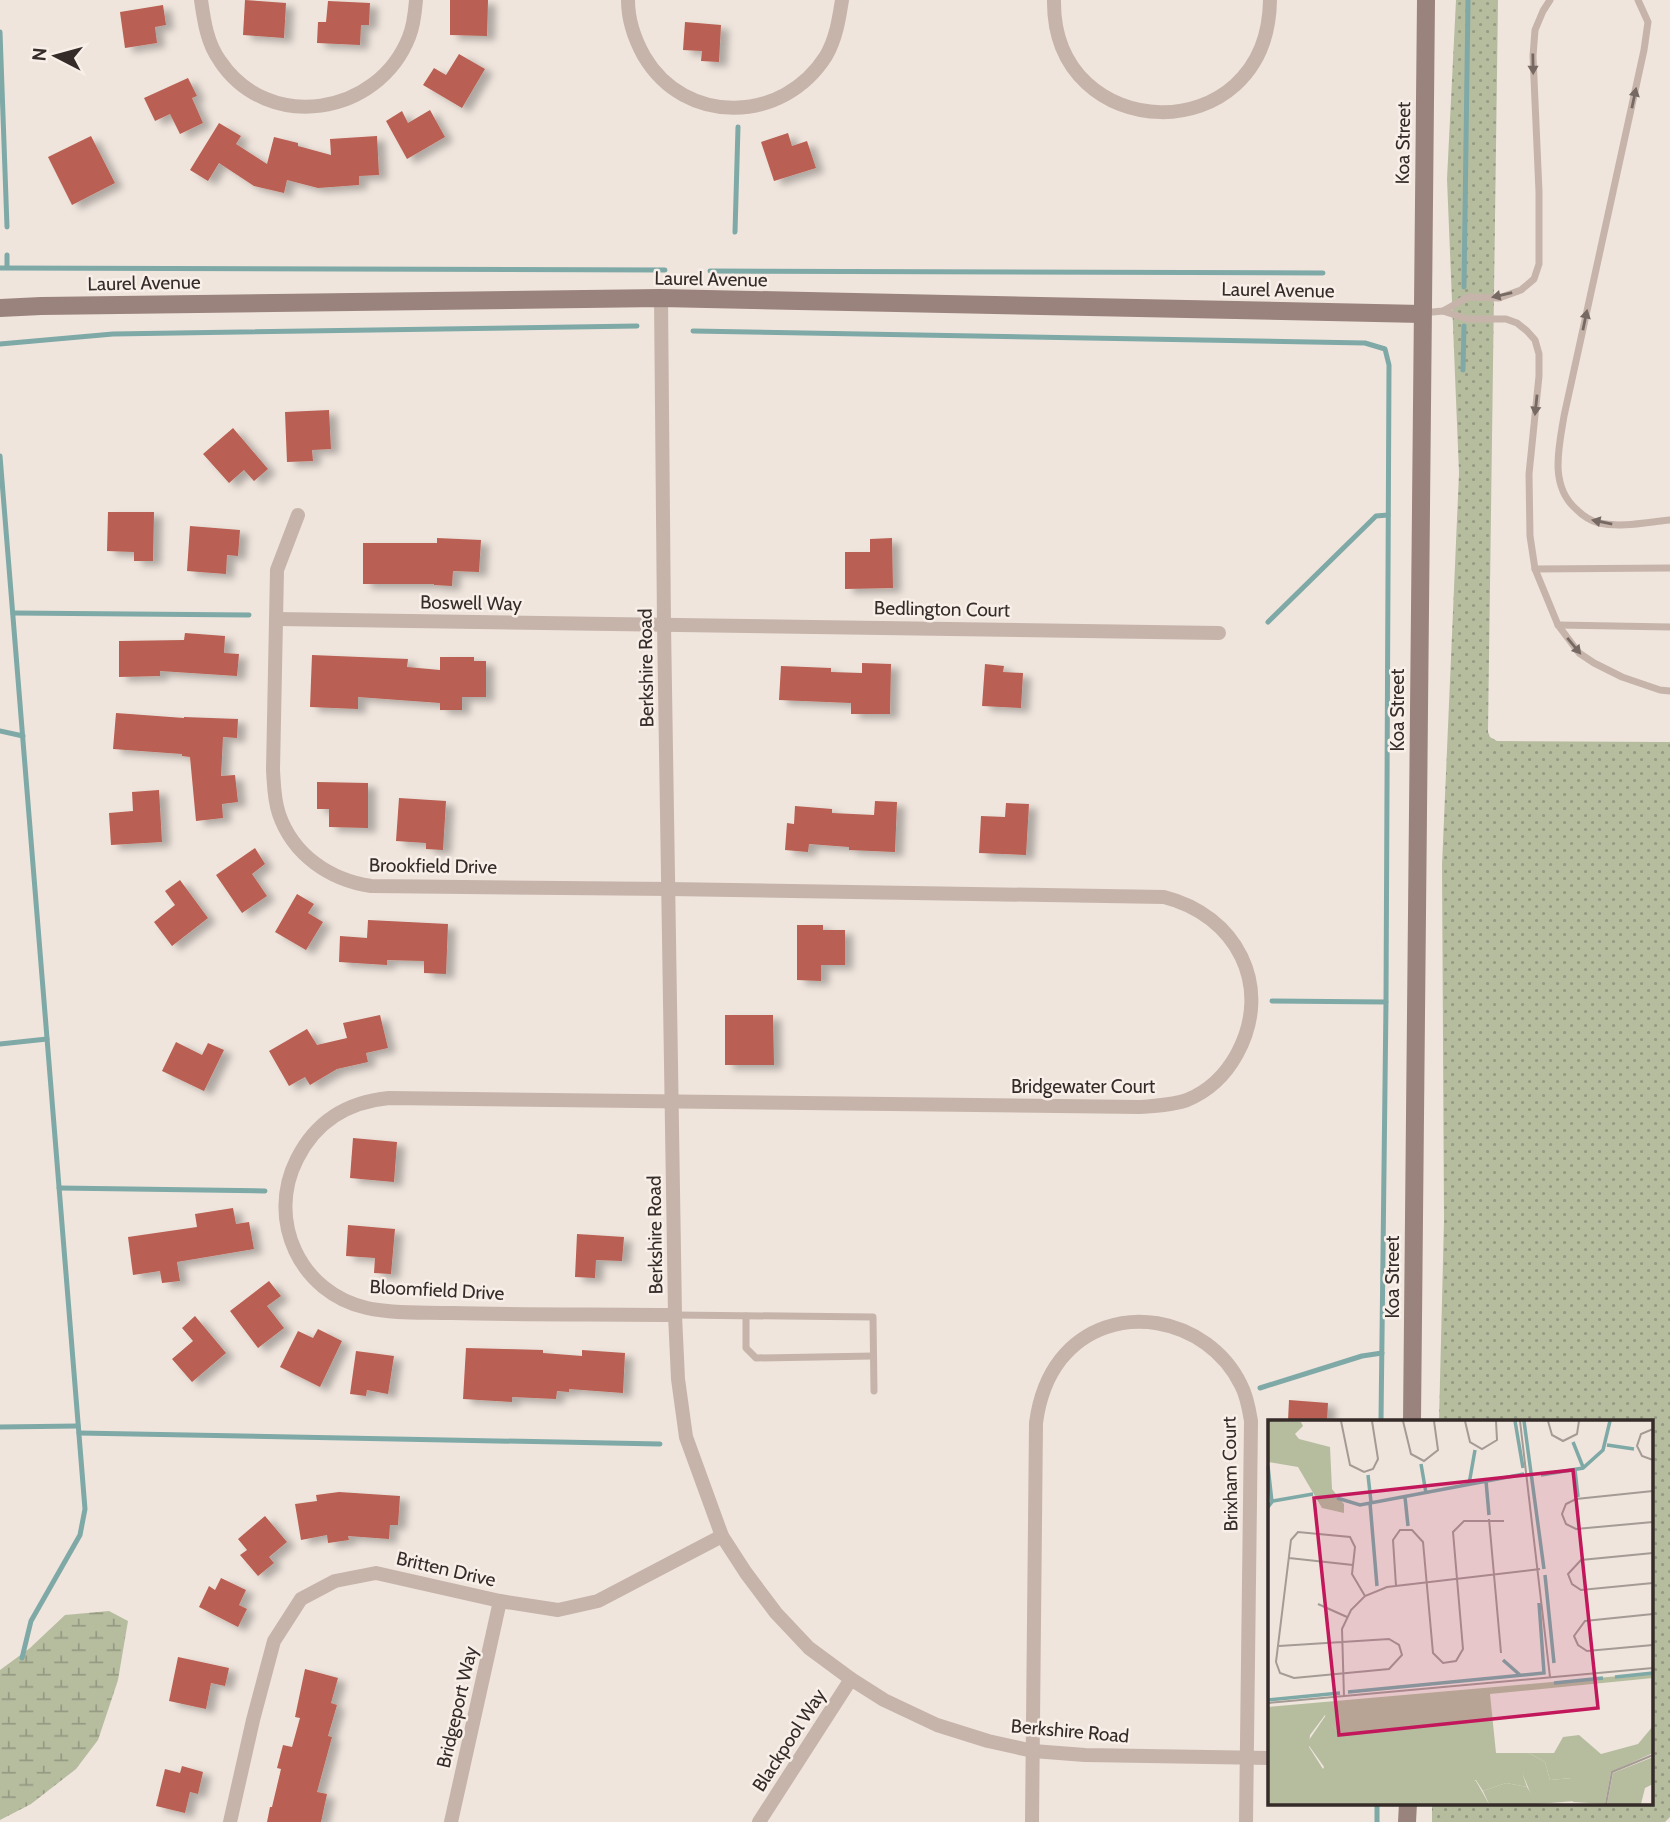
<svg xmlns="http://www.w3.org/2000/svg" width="1670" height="1822" viewBox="0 0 1670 1822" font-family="Cabin,sans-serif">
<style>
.grass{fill:url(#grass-dots)}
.wetland{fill:url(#wetland-marsh)}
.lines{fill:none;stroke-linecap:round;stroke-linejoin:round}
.stream{stroke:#7fa9a6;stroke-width:5}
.building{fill:#b95f52;filter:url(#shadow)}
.lane{stroke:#c6b4aa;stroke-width:7}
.street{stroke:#c6b4aa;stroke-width:14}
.secondary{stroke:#9a837c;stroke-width:18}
.oneway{fill:#766963}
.labels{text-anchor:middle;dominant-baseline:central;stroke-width:5;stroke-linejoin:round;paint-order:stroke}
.street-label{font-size:19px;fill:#352b29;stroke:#f8efe9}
.inset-river{fill:none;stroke:#7fa9a6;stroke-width:3.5}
.inset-road{fill:none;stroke:#a59b95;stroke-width:2}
.view{fill:#c2185b;fill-opacity:0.15;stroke:#c2185b;stroke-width:3.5}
.inset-edge{fill:none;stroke:#352b29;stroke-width:3.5}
</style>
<defs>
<pattern id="grass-dots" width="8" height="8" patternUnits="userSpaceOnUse" patternTransform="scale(1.75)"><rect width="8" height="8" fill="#b6bd9f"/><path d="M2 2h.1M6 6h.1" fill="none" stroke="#959a82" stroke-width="1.8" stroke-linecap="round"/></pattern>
<pattern id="wetland-marsh" width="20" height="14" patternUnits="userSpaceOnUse" patternTransform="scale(1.75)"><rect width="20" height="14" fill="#b6bd9f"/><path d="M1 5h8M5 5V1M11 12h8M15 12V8" fill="none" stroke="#959a82"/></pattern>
<filter id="shadow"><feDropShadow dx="8" dy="4.5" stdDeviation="3.5" flood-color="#0004"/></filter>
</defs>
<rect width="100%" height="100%" fill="#efe5dd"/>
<path class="grass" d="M1456 0H1498L1488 732 1490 737 1497 741 1670 742V1817L1665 1822H1432V1803H1651V1421H1439L1444 1220 1442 865 1459 473 1447 179Z"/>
<path class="wetland" d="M109 1611 128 1621 118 1680 98 1740 76 1769 31 1804 0 1820V1670L30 1648 65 1615Z"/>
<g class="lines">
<g class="stream">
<path d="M0 32 7 227"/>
<path d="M735 232 738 127"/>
<path d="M7 267V255"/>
<path d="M0 268 665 270"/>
<path d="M710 271 1323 273"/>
<path d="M1464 287 1468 0"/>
<path d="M693 331 1365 343 1385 349 1389 365 1386 1002 1381 1421"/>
<path d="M0 344 113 334 637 326"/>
<path d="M1463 370 1464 326"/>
<path d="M0 456 85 1509 80 1535 31 1621 22 1658"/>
<path d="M13 613 249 615"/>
<path d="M1268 622 1376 516 1388 515"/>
<path d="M0 731 23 736"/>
<path d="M1272 1001 1386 1002"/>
<path d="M0 1044 47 1039"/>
<path d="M59 1188 265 1191"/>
<path d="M1260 1388 1362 1356 1382 1353"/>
<path d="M0 1427 78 1426"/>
<path d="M79 1433 660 1444"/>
<path d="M1377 1822V1803"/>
</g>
</g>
<g class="building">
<path d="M245 0 286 3 284 38 243 35Z"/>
<path d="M450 0H488L487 36 450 35Z"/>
<path d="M328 1 370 3 369 25H361L360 45 317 43 318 22H326Z"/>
<path d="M163 5 166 25 155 27 157 43 125 48 120 12Z"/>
<path d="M685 22 721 25 719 62 701 61 702 51 683 50Z"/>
<path d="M459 54 485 69 462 108 423 85 434 68 446 75Z"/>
<path d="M188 78 197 96 192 98 203 123 180 134 170 114 155 121 144 98Z"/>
<path d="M430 110 445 137 407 159 386 121 402 111 408 123Z"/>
<path d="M219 123 241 136 236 144 267 164 274 137 298 143V146L331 155 330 139 377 136 379 175 359 176V185L318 188 287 180 284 193 254 186 219 163 208 181 190 170Z"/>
<path d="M788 133 792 146 807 141 816 168 774 181 761 142Z"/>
<path d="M91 136 115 183 72 205 48 157Z"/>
<path d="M329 410 331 449 312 450 313 461 287 462 285 412Z"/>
<path d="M233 428 268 469 254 481 244 470 229 483 203 454Z"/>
<path d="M108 512H154L153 561H134V552L107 551Z"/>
<path d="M190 526 240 530 238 556 227 555 226 574 187 571Z"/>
<path d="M437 538 481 540 479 572 453 571 452 586 434 585V584H363V543H437Z"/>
<path d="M892 538 893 588 845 589V552H870V539Z"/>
<path d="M185 633 225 636 224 653 239 654 237 676 160 671V676L119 677V641L184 640Z"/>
<path d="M312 655 408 659 407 667 440 670V657H474V661H486V697H462V710H440V703L358 697V709L310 707Z"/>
<path d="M862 663 891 664 890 714H851V703L779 700 781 666 831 668V672L862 673Z"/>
<path d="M985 664 1004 666 1003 672 1023 673 1021 708 982 706Z"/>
<path d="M116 713 184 718V717L238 719 237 738 223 737 221 776 235 775 238 802 222 804 223 818 196 821 190 757 182 756V754L113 749Z"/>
<path d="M317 782 368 783V828L329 827V809H317Z"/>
<path d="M159 790 162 842 111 845 109 813 133 811 132 792Z"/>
<path d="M399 798 446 801 443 850 426 849V843L396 841Z"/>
<path d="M875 801 897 802 895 852 849 850V847L809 844 808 852 785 850 787 823 794 824 795 806 832 809V813L874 815Z"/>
<path d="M1006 803 1029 804 1026 855 979 853 981 816 1005 817Z"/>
<path d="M255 848 265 864 252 874 267 896 242 913 216 875Z"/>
<path d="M180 880 208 918 172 946 154 922 175 905 165 891Z"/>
<path d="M297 894 314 904 308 913 323 922 306 950 275 932Z"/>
<path d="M368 920 448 924 446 974 424 973V961L387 960V965L339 962 340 936 367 938Z"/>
<path d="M797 925H823V930H845V965H821V981L797 980Z"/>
<path d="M380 1015 388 1048 366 1053 368 1062 337 1069 310 1085 305 1077 289 1086 269 1051 307 1029 317 1045 347 1038 343 1023Z"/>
<path d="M725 1015H773L774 1065H725Z"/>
<path d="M176 1042 202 1055 208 1043 224 1050 204 1091 162 1071Z"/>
<path d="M353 1138 397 1142 394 1182 350 1178Z"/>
<path d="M233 1208 236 1224 249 1222 254 1249 177 1262 180 1281 162 1283 160 1271 133 1275 128 1237 197 1227 195 1214Z"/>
<path d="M348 1225 395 1229 391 1274 374 1273 375 1258 346 1256Z"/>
<path d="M577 1234 624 1237 622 1261 596 1260 595 1278 575 1277Z"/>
<path d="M269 1281 281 1296 267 1306 284 1328 258 1348 230 1311Z"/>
<path d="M195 1316 226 1353 192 1382 172 1359 193 1341 182 1328Z"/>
<path d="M318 1329 342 1341 320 1387 280 1367 298 1331 313 1338Z"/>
<path d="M466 1348 543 1350V1353L582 1356V1350L625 1353 623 1393 569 1389V1392L557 1391 556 1399 512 1397V1402L463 1399Z"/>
<path d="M356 1351 394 1356 388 1394 367 1390 366 1396 350 1394Z"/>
<path d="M1289 1400 1328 1403 1327 1421H1288Z"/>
<path d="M339 1492 400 1496 398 1525H390L389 1539 348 1536 349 1540 328 1543 327 1535 301 1540 295 1504 317 1501 316 1495Z"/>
<path d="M265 1516 287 1542 269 1557 274 1563 258 1576 240 1555 247 1550 238 1539Z"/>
<path d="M221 1578 246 1590 239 1605 247 1609 238 1627 199 1607 209 1586 215 1590Z"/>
<path d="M178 1657 229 1668 225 1686 211 1683 206 1709 169 1701Z"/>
<path d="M305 1669 338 1678 331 1703 337 1705 328 1736 332 1737 317 1792 327 1794 321 1822H267L270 1807H272L281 1769 277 1768 283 1745 292 1747 300 1718 295 1717Z"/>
<path d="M182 1766 203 1772 198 1794 190 1792 185 1813 156 1806 165 1769 180 1773Z"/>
</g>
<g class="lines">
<g class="lane">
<path d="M1638 0 1648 22 1644 50 1564 416C1559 447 1549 485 1576 509 1582 515 1591 521 1599 523 1621 528 1648 522 1670 520"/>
<path d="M1443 311 1467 319H1506L1517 323 1527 331 1535 340 1539 354V376L1529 474 1530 536 1535 569 1558 625 1579 653 1594 663 1622 677 1660 690 1670 691"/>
<path d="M1422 313 1443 311 1468 297 1499 298 1521 290 1534 279 1539 264V192L1533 56 1535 30 1543 11 1550 0"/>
<path d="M1535 569 1670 568"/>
<path d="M1558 625 1670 627"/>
<path d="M676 1315 873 1317 874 1391"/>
<path d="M746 1316V1348L756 1358 873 1356"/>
</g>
<g class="street">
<path d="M201 0C204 21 207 43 220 61 268 133 378 116 409 37 414 25 415 12 416 0"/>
<path d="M628 0C628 20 634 38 644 56 685 126 783 124 826 56 836 39 839 19 842 0"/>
<path d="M1054 0C1052 146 1268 153 1270 0"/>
<path d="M661 298 664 625 675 1315 678 1379 686 1437 722 1536 746 1573 776 1613 809 1648 851 1679 884 1700 937 1725 988 1741 1033 1751 1085 1755 1269 1758"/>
<path d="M298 515 277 570 273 770C274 785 274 800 279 814 293 855 330 880 371 886L669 889 1164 897C1236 915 1274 986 1237 1054 1226 1074 1209 1091 1187 1100 1172 1105 1156 1106 1140 1107L389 1098C347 1102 316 1121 297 1159 266 1220 300 1293 367 1308 394 1314 424 1312 452 1313 526 1315 601 1314 675 1315"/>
<path d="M277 619 1219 633"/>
<path d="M230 1822 253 1720 274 1641 301 1599 335 1581 376 1573 500 1601 558 1610 598 1601 722 1536"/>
<path d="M451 1822 500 1601"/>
<path d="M759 1822 851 1679"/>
<path d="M1032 1822 1036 1423C1039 1400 1046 1378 1061 1359 1111 1297 1208 1317 1241 1385 1247 1396 1249 1409 1251 1421L1246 1822"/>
</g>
<g class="secondary">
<path d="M0 308 41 306 661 298 1422 314"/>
<path d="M1412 1421 1426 0"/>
<path d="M1407 1822 1408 1803"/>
</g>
</g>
<defs><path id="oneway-solid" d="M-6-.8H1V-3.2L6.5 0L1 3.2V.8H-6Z" transform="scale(1.75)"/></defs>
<g class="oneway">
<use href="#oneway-solid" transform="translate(1533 64) rotate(89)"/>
<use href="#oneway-solid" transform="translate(1634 98) rotate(-78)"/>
<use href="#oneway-solid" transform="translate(1502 295) rotate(167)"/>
<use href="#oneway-solid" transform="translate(1585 320) rotate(-78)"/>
<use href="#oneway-solid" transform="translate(1536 405) rotate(96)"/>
<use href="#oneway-solid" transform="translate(1602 522) rotate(-168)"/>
<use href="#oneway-solid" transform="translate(1574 646) rotate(50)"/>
</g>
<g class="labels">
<g class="street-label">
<text transform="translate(1403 143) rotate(-89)">Koa Street</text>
<text transform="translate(711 279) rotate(1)">Laurel Avenue</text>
<text transform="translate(144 283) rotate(-1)">Laurel Avenue</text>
<text transform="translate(1278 290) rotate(1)">Laurel Avenue</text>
<text transform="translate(471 603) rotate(1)">Boswell Way</text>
<text transform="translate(942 609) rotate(1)">Bedlington Court</text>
<text transform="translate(646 668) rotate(-91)">Berkshire Road</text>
<text transform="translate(1397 710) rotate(-90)">Koa Street</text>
<text transform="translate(433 866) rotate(1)">Brookfield Drive</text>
<text x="1083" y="1086">Bridgewater Court</text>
<text transform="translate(655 1235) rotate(-91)">Berkshire Road</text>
<text transform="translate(1392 1277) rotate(-90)">Koa Street</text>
<text transform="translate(437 1290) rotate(3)">Bloomfield Drive</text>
<text transform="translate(1230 1474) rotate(-91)">Brixham Court</text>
<text transform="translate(446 1569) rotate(13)">Britten Drive</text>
<text transform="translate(457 1707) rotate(-77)">Bridgeport Way</text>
<text transform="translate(1070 1731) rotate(5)">Berkshire Road</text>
<text transform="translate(789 1740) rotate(-57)">Blackpool Way</text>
</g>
</g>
<g transform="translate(1268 1420)">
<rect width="385" height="385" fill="#efe5dd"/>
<path d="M385 253V258L222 274 228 333H286L295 317 311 315 333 334 370 324 385 306V333L343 352 337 384 305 382 304 358 282 360 277 342 261 333 255 355 259 367 238 363 215 371 208 360 153 384H0V287ZM57 295 72 315 55 349 41 327 42 315ZM385 337V364L377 368 373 384H339L345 353Z" fill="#b6bd9f" fill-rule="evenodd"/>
<path d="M238 363 259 367 270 384H221L215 371Z" fill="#b6bd9f"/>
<path d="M0 1 33 2 35 6 27 14 31 19 62 27 64 69 76 84V93L54 88 30 47 0 42ZM58 295 75 320 77 331 71 346 59 351 39 323ZM261 333 277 342 282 360 304 358 311 364 307 381 270 384 265 379 255 355 256 337ZM191 354 208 361 221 384H153L162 363Z" fill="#b6bd9f"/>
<path class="inset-river" d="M247 1 255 48M256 1 276 149M305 22 315 47M339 25 366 29M153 44 158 73M0 46 4 82 0 87M307 50 310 77M100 55 103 82M273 55 315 48 335 30 342 1M218 61 221 95M201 64 207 30M137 77 140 106M69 78 92 85 256 54M5 81 45 74M102 83 109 166M277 155 286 243M235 240 252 255M347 257 385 253M286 263 335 258M80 272 276 253 271 183M0 280 72 273"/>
<path class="inset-road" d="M73 1 82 45 96 52 105 49 110 39 104 1M135 1 143 34 156 41 170 30 166 1M197 1 202 22 214 29 229 20 228 1M252 1 282 257M280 1 284 15 295 21 309 14 311 1M385 9 373 14 369 26 374 36 385 40M385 71 308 79 298 84 294 94 298 104 308 109 385 102M221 99 233 233M385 133 313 140 300 154 304 164 313 170 385 163M21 138 85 145M128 166 125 120 132 110H144L155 122 165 233 175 243 188 241 195 229 185 112 196 101H236M50 184 79 197M385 194 317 201 306 216 310 225 319 231 385 225M11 226 121 219 131 225 134 235 121 249 26 258 12 253 8 242 23 120 30 112 82 117 87 127 84 154 97 176M76 277 74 209 83 190 97 176 119 167 272 149M0 283 385 248M338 384 344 352 385 335"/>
<path class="view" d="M305 50 330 288 71 315 46 78Z"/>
<rect width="385" height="385" class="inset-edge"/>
</g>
<g transform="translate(56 56) rotate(276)" stroke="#f8efe9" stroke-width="5" paint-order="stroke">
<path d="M0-5L12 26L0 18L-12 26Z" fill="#352b29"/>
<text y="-10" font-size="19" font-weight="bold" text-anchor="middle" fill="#352b29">N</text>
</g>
</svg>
